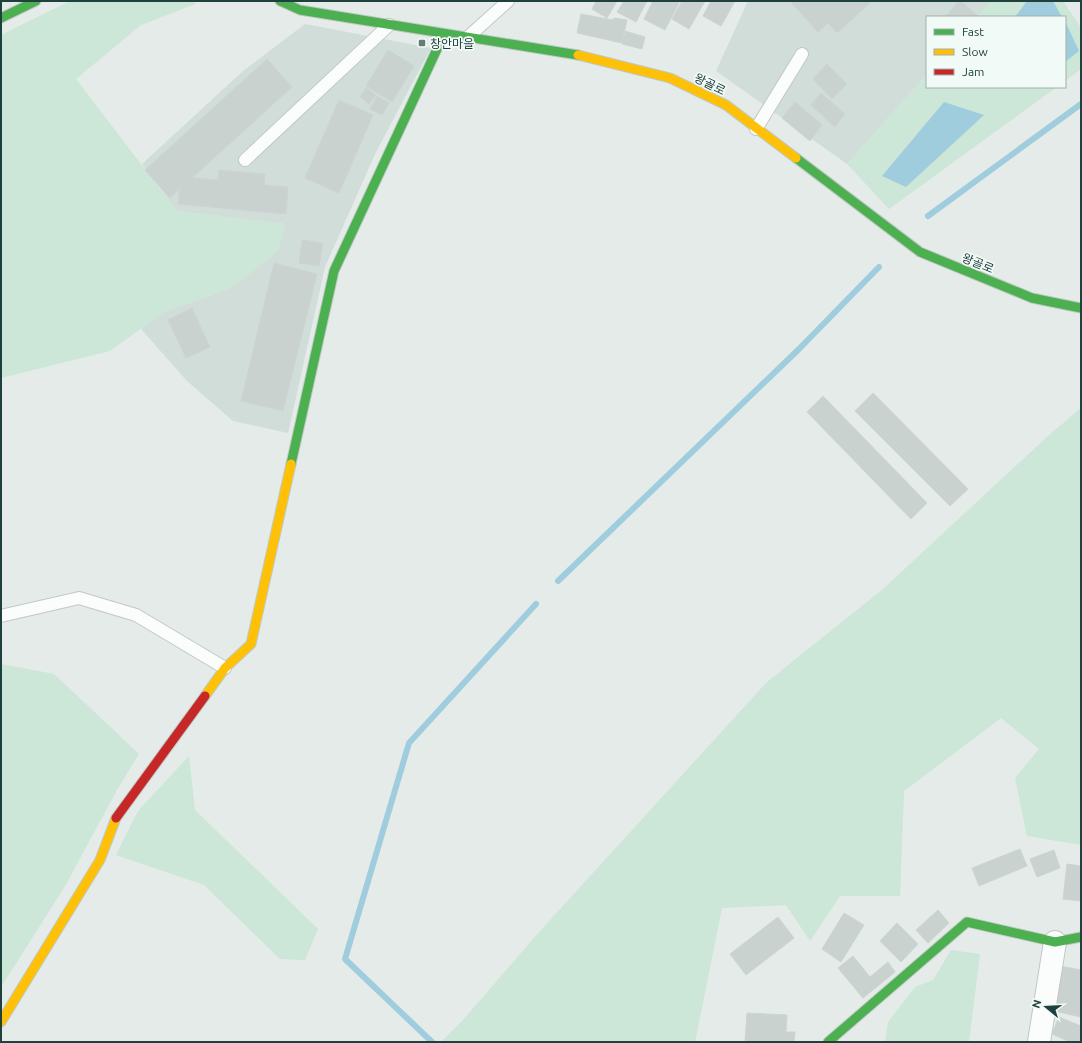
<svg xmlns="http://www.w3.org/2000/svg" width="1082" height="1043" viewBox="0 0 1082 1043" font-family="Ubuntu,'Noto Sans KR',sans-serif">
<style>
.built{fill:#d1ddd9}
.green{fill:#cce6d7}
.water{fill:#a0cdde}
.lines{fill:none;stroke-linecap:round;stroke-linejoin:round}
.stream{stroke:#a0cdde;stroke-width:6}
.building{fill:#cad2d0;stroke:#cdd4d2}
.lane-casing{stroke:#c1c8c6;stroke-width:14}
.street-casing{stroke:#c1c8c6;stroke-width:24}
.fast-casing{stroke:#bfc9c6;stroke-width:11}
.slow-casing{stroke:#bfc9c6;stroke-width:11}
.jam-casing{stroke:#bfc9c6;stroke-width:11}
.lane{stroke:#fbfcfc;stroke-width:12}
.street{stroke:#fbfcfc;stroke-width:22}
.fast{stroke:#4caf50;stroke-width:9}
.slow{stroke:#ffc107;stroke-width:9}
.jam{stroke:#c62828;stroke-width:9}
.poi-dot{fill:#647c79;stroke:#f2faf7;stroke-width:1.5}
.labels{text-anchor:middle;dominant-baseline:central;stroke-width:3.5;stroke-linejoin:round;paint-order:stroke}
.poi-label{font-size:12px;fill:#1f413d;stroke:#f2faf7;text-anchor:start}
.street-label{font-size:12px;fill:#1f413d;stroke:#f2faf7}
</style>
<rect width="100%" height="100%" fill="#e4ebe9"/>
<g class="built">
<path d="M748 1H992L978 17H927V74L847 164 716 71Z"/>
<path d="M305 24 431 48 376 152 325 267 288 433 233 421 187 381 141 329 163 312 229 289 278 251 285 224 177 211 142 164 243 71Z"/>
</g>
<g class="green">
<path d="M70 1H192L196 4 141 25 76 79 177 211 285 224 278 251 229 289 164 312 110 351 1 378V35Z"/>
<path d="M992 1H1063L1081 28V69L1065 81V17H978Z"/>
<path d="M927 74V87H1057L889 209 847 164Z"/>
<path d="M1081 408V845L1027 836 1015 778 1039 749 1001 718 904 791 900 896H840L810 941 786 905 722 908 695 1042H441L463 1020 540 931 767 682 883 589 1048 436Z"/>
<path d="M1 664 54 674 139 754 118 788 65 886 1 987Z"/>
<path d="M189 756 195 810 318 929 305 960 280 959 204 885 116 855 138 811Z"/>
<path d="M951 950 980 954 969 1042H885L888 1022 915 987 933 980Z"/>
</g>
<g class="water">
<path d="M1027 1H1053L1062 17H1015Z"/>
<path d="M1065 21 1079 51 1065 62Z"/>
<path d="M944 102 984 115 906 187 882 176Z"/>
</g>
<g class="lines">
<g class="stream">
<path d="M928 216 1081 104"/>
<path d="M558 581 799 349 879 267"/>
<path d="M432 1042 345 959 409 743 536 604"/>
</g>
</g>
<g class="building">
<path d="M596 1H617L607 18 592 9Z"/>
<path d="M624 1H647L636 22 617 12Z"/>
<path d="M653 1H680L665 30 644 19Z"/>
<path d="M682 1H705L689 29 672 19Z"/>
<path d="M711 1H735L721 26 703 16Z"/>
<path d="M790 1H872L837 33 828 23 818 32Z"/>
<path d="M959 1H961L979 17H945Z"/>
<path d="M581 14 613 20 614 18 627 20 622 43 577 33Z"/>
<path d="M625 31 645 37 642 49 622 44Z"/>
<path d="M388 50 414 66 392 102 366 86Z"/>
<path d="M267 59 292 87 170 198 145 170Z"/>
<path d="M827 64 847 84 832 99 813 79Z"/>
<path d="M366 88 376 95 369 104 360 97Z"/>
<path d="M821 93 845 114 835 127 811 105Z"/>
<path d="M377 96 389 103 382 115 370 109Z"/>
<path d="M339 100 373 115 339 193 305 178Z"/>
<path d="M795 102 822 125 810 141 782 118Z"/>
<path d="M219 170 265 174 264 185 288 187 286 214 178 204 181 177 218 180Z"/>
<path d="M302 240 323 243 319 266 299 263Z"/>
<path d="M274 263 317 274 283 411 241 401Z"/>
<path d="M192 308 210 347 186 358 168 320Z"/>
<path d="M873 393 968 489 950 506 855 411Z"/>
<path d="M823 396 927 503 911 519 807 412Z"/>
<path d="M1020 849 1027 866 979 886 972 868Z"/>
<path d="M1054 850 1060 868 1037 877 1030 859Z"/>
<path d="M1067 864 1081 866V901L1063 899Z"/>
<path d="M938 910 949 923 928 943 916 930Z"/>
<path d="M844 913 864 925 841 962 822 949Z"/>
<path d="M778 917 794 938 746 975 730 954Z"/>
<path d="M897 923 918 944 901 962 880 941Z"/>
<path d="M853 956 870 977 888 962 895 972 863 998 838 968Z"/>
<path d="M1060 966 1081 970V1017L1050 1010Z"/>
<path d="M747 1013 787 1015 786 1032H795L794 1042H745Z"/>
<path d="M1059 1017 1081 1026V1042H1070L1052 1034Z"/>
</g>
<g class="lines">
<g class="lane-casing">
<g id="lane">
<path d="M468 37 508 1"/>
<path d="M756 129 802 54"/>
<path d="M245 160 389 25"/>
<path d="M1 616 79 598 136 615 225 668"/>
</g>
</g>
<g class="street-casing">
<path id="street" d="M1039 1042 1055 942"/>
</g>
<g class="fast-casing">
<g id="fast">
<path d="M280 1 300 10 578 55"/>
<path d="M1 18 36 1"/>
<path d="M796 158 920 252 1032 298 1081 308"/>
<path d="M291 464 334 271 444 34"/>
<path d="M828 1042 967 922 1055 942 1081 937"/>
</g>
</g>
<g class="slow-casing">
<g id="slow">
<path d="M578 55 670 78 726 105 796 158"/>
<path d="M205 696 225 668 251 644 291 464"/>
<path d="M1 1022 100 860 116 818"/>
</g>
</g>
<g class="jam-casing">
<path id="jam" d="M116 818 205 696"/>
</g>
<use href="#lane" class="lane"/>
<use href="#street" class="street"/>
<use href="#fast" class="fast"/>
<use href="#slow" class="slow"/>
<use href="#jam" class="jam"/>
</g>
<rect class="poi-dot" x="418" y="39" width="8" height="8" rx="2"/>
<g class="labels">
<g class="poi-label">
<text x="430" y="43">창안마을</text>
</g>
<g class="street-label">
<text transform="translate(710 84) rotate(26)">왕골로</text>
<text transform="translate(978 263) rotate(22)">왕골로</text>
</g>
</g>
<rect width="1082" height="1043" fill="none" stroke="#1f413d" stroke-width="4"/>
<rect x="926" y="16" width="140" height="72" fill="#f2faf7" stroke="#9eb0ad"/>
<rect x="934" y="29" width="20" height="6" fill="#4caf50" stroke="#9eb0ad"/>
<text x="962" y="36" font-size="12" fill="#1f413d">Fast</text>
<rect x="934" y="49" width="20" height="6" fill="#ffc107" stroke="#9eb0ad"/>
<text x="962" y="56" font-size="12" fill="#1f413d">Slow</text>
<rect x="934" y="69" width="20" height="6" fill="#c62828" stroke="#9eb0ad"/>
<text x="962" y="76" font-size="12" fill="#1f413d">Jam</text>
<g transform="translate(1046 1007) rotate(288)" stroke="#f2faf7" stroke-width="3" paint-order="stroke">
<path d="M0-3L7 15L0 10L-7 15Z" fill="#1f413d"/>
<text y="-6" font-size="11" font-weight="bold" text-anchor="middle" fill="#1f413d">N</text>
</g>
</svg>
